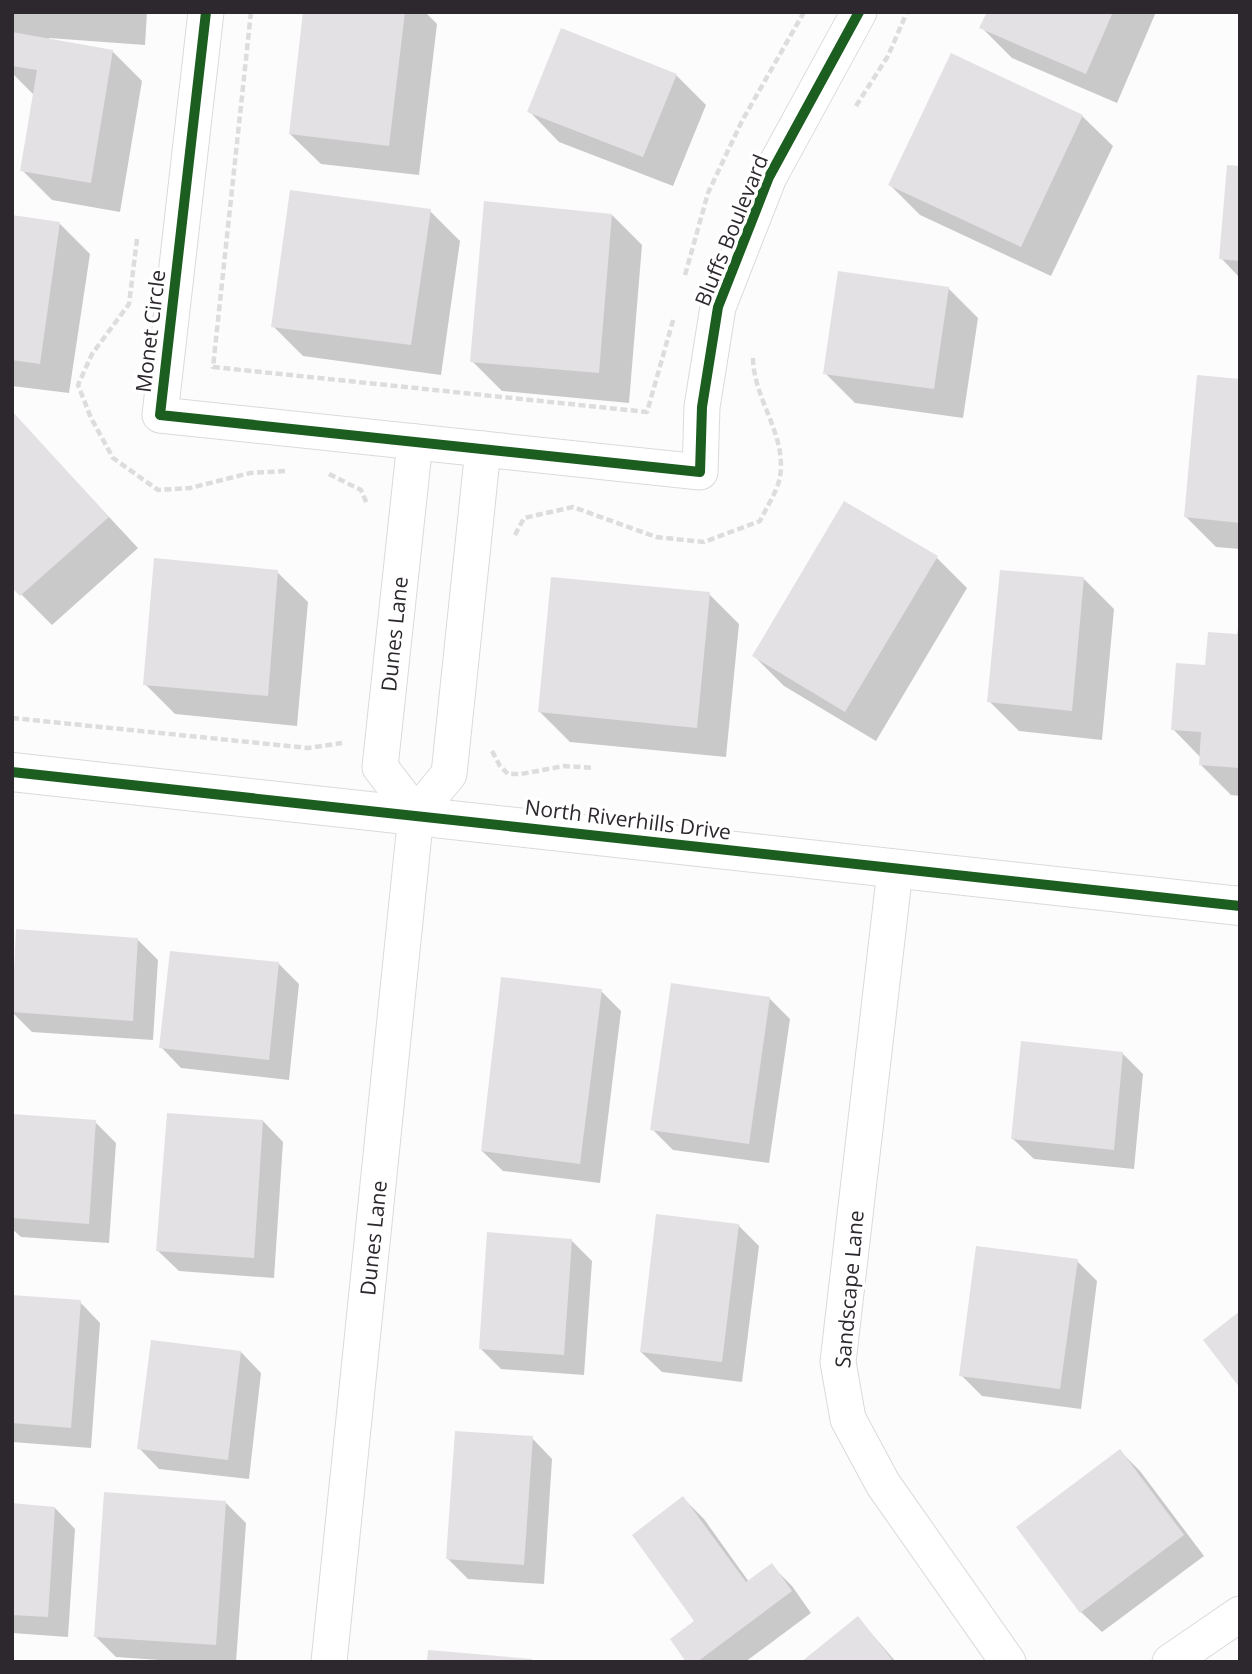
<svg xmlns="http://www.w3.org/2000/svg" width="1252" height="1674" viewBox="0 0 1252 1674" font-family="'Open Sans',sans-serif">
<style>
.shadow{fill:#0003}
.building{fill:#e4e1e4}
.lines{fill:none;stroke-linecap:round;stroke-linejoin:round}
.street-casing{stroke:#dcd9dc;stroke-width:37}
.secondary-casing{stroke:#dcd9dc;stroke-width:40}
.path{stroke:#ddd;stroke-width:4.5;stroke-dasharray:7 3.5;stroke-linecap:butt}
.street{stroke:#fff;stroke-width:35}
.secondary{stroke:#fff;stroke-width:38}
.cycleway-casing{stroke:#fff;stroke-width:15}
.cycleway{stroke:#1b5e20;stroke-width:10}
.labels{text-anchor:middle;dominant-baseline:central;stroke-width:7;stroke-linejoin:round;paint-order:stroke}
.street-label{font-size:21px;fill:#2d282e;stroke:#fff}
</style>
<rect width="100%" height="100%" fill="#fdfcfd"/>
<g class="shadow">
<path d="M12 12H147L145 45 49 38V40L112 51 142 81 120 212 52 200 22 170 34 95 12 73Z"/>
<path d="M305 12H425L437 24 419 175 321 164 290 134Z"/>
<path d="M988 12H1156L1117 103 1012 58 982 28Z"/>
<path d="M676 75 706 105 673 186 559 142 529 111Z"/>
<path d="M1082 116 1113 146 1051 276 920 215 890 185Z"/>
<path d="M1240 168V278L1221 258Z"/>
<path d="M430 211 460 241 441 375 303 356 273 326Z"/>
<path d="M612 215 642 245 629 403 502 391 472 361Z"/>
<path d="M12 217 60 224 90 254 69 393 12 386Z"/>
<path d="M948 288 978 318 963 418 855 403 825 373Z"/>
<path d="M1240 381V549L1216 547 1186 517Z"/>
<path d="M12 413 138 548 52 625 12 585Z"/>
<path d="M844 503 937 558 967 588 876 741 784 686 754 656Z"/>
<path d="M277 572 308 602 297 726 175 714 145 684Z"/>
<path d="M1084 579 1114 609 1102 740 1019 731 989 701Z"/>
<path d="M709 594 739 624 726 757 570 742 540 712Z"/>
<path d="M1240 626V796L1231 795 1201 765V758L1173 729 1207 667 1239 636Z"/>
<path d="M17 931 138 940 158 960 153 1040 32 1032 12 1012Z"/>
<path d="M279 964 299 984 289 1080 181 1068 161 1047Z"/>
<path d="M601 991 621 1011 600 1183 503 1171 482 1151Z"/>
<path d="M769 998 790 1019 769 1163 673 1150 652 1129Z"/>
<path d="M1123 1054 1143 1074 1134 1169 1034 1159 1013 1139Z"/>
<path d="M12 1116 95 1122 116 1143 109 1243 21 1237 12 1229Z"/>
<path d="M263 1121 283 1142 274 1278 179 1271 158 1251Z"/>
<path d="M738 1225 759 1246 742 1382 662 1372 641 1352Z"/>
<path d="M571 1240 592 1261 584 1375 501 1369 481 1349Z"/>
<path d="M1077 1261 1097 1281 1081 1409 982 1396 961 1375Z"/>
<path d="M12 1297 80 1302 100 1323 91 1448 12 1442Z"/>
<path d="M241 1352 261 1373 249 1479 159 1469 139 1448Z"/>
<path d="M532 1438 552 1459 544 1584 468 1579 447 1558Z"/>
<path d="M1120 1451 1140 1471 1204 1556 1102 1632 1081 1612Z"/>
<path d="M683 1498 704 1519 749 1582 771 1565 792 1586 811 1613 745 1662H689L697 1621Z"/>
<path d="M225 1502 246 1523 236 1662H188L116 1657 96 1637Z"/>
<path d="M12 1505 55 1508 75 1529 68 1637 12 1633Z"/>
<path d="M858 1618 896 1662H804Z"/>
</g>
<g class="building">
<path d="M303 12H405L389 146 289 134Z"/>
<path d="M987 12H1113L1086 74 979 28Z"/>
<path d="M561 28 677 74 643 157 527 112Z"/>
<path d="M12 32 113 50 91 183 20 171 37 70 12 66Z"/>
<path d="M951 53 1083 115 1021 247 888 185Z"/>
<path d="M1227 165 1240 166V261L1219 259Z"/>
<path d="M290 190 431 209 411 345 271 327Z"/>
<path d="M484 201 612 214 599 373 470 362Z"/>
<path d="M12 215 60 222 40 364 12 360Z"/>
<path d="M838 271 949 287 934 389 823 374Z"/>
<path d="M1197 375 1240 379V523L1184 517Z"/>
<path d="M12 411 109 517 20 596 12 588Z"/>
<path d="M844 501 938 556 845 712 752 656Z"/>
<path d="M154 558 278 570 268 696 143 685Z"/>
<path d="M1000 570 1084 577 1072 711 987 702Z"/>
<path d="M551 577 710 592 697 728 538 712Z"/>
<path d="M1238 628H1240V768L1199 765 1201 732 1171 730 1176 663 1205 665 1208 632 1237 634Z"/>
<path d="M16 929 138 938 133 1021 12 1012Z"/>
<path d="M170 951 279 962 269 1060 159 1048Z"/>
<path d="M501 977 602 989 580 1164 481 1151Z"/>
<path d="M671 983 770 997 749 1144 650 1130Z"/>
<path d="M1021 1041 1123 1052 1114 1150 1011 1139Z"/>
<path d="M167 1113 263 1120 254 1258 156 1251Z"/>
<path d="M12 1114 96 1120 89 1224 12 1218Z"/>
<path d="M656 1214 739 1224 722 1362 640 1352Z"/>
<path d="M487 1232 572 1239 564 1355 479 1349Z"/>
<path d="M976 1246 1078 1259 1060 1389 959 1376Z"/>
<path d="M12 1295 81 1300 71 1428 12 1423Z"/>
<path d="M1240 1311V1388L1203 1340Z"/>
<path d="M151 1340 241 1351 228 1460 137 1449Z"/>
<path d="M455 1431 533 1436 524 1565 446 1559Z"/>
<path d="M1120 1449 1184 1535 1080 1613 1016 1527Z"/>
<path d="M104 1492 226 1501 216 1645 94 1637Z"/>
<path d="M683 1496 746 1582 772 1563 792 1591 697 1662H686L670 1639 694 1621 632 1535Z"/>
<path d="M12 1503 55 1507 48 1617 12 1615Z"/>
<path d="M858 1616 894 1662H801Z"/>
<path d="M428 1650 532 1659V1662H427Z"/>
</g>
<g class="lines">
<g class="street-casing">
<g id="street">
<path d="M206 12 160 415 700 472 702 407 718 307 769 177 859 12"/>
<path d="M415 442 380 767 416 814"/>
<path d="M895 870 838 1362 848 1419 883 1484 1008 1662"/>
<path d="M329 1662 416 814 449 774 483 449"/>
<path d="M1170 1662 1240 1614"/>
</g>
</g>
<g class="secondary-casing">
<path id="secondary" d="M12 772C422 815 830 863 1240 906"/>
</g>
<g class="path">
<path d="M251 12 213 367 647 412 674 317"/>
<path d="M856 106 888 56 907 12"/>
<path d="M137 239 129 304 92 354 78 385 91 418 113 458 158 490 190 488 250 473 287 471"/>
<path d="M685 275 708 193 742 121 804 12"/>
<path d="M329 474 361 490 367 504"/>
<path d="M515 535 524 518 573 507 656 537 704 542 760 521C766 508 777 492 780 477 787 434 753 399 753 357"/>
<path d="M12 718 308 748 342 743"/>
<path d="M492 751 500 766 508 774H521L564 766 594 768"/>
</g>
<use href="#street" class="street"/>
<use href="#secondary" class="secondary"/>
<g class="cycleway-casing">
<g id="cycleway">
<path d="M206 12 160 415 700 472 702 407 718 307 769 177 859 12"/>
<path d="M12 772C422 815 830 863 1240 906"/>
</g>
</g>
<use href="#cycleway" class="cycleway"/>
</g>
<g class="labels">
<g class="street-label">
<text transform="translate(731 230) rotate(-68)">Bluffs Boulevard</text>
<text transform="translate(150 331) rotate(-83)">Monet Circle</text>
<text transform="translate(394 634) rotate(-84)">Dunes Lane</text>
<text transform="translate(628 819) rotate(7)">North Riverhills Drive</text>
<text transform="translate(373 1238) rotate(-84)">Dunes Lane</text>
<text transform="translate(849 1289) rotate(-85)">Sandscape Lane</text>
</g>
</g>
<rect width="1252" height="1674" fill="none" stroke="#2d282e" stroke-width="28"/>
</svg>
